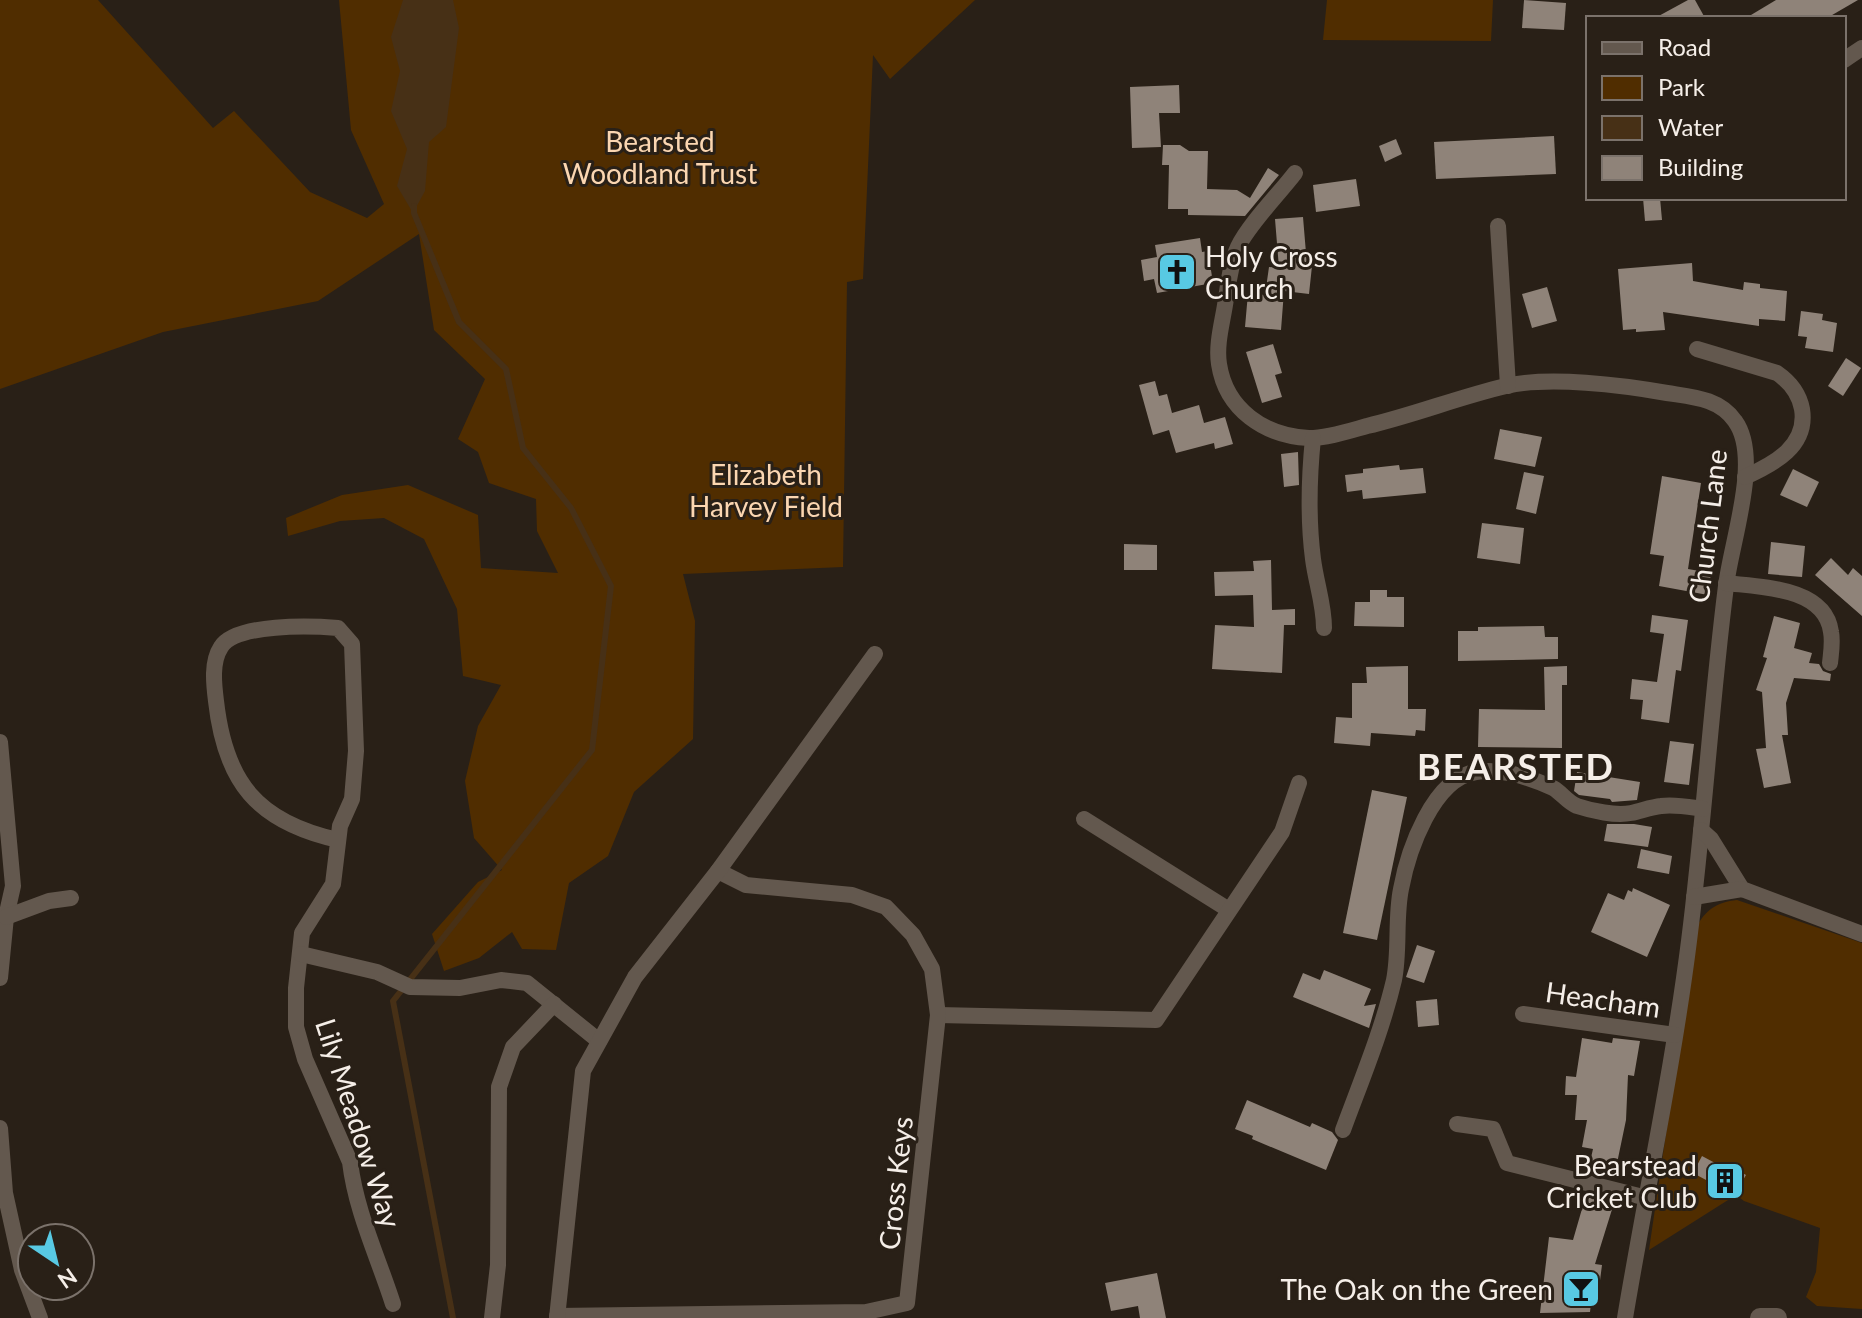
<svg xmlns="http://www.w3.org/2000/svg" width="1862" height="1318" viewBox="0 0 1862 1318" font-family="Lato,sans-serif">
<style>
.green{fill:#502d00}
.water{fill:#473016}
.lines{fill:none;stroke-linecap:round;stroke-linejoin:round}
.stream{stroke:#473016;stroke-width:6}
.building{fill:#8f8379}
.minor{stroke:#63584e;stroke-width:16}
.tertiary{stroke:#63584e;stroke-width:20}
.labels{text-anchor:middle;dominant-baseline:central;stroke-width:6;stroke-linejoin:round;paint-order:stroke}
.park-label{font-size:28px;fill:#fbd6b1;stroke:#292017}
.poi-label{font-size:28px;fill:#f5eee8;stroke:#292017;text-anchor:end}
.street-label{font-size:28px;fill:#f5eee8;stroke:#292017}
.district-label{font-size:36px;font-weight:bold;letter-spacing:2px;fill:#f5eee8;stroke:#292017}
</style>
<rect width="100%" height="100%" fill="#292017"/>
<g class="green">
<path d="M0 0H98L213 128 234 111 310 192 367 218 384 204 351 130 339 0H975L890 79 873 55 863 279 847 282 843 567 683 574 695 621 693 739 634 792 608 856 569 883 556 950 522 949 512 932 479 958 444 971 432 934 478 882 502 870 474 838 465 781 478 726 501 685 463 676 457 609 424 539 384 518 340 521 288 536 286 518 342 495 408 485 478 515 481 568 558 573 537 531 536 499 489 483 478 452 458 439 485 379 434 330 419 234 318 301 163 332 0 389Z"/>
<path d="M1327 0H1493L1491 41 1323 40Z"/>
<path d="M1737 900 1862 943V1309L1817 1306 1806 1297 1816 1272 1820 1228 1744 1201 1736 1195 1649 1250 1696 928C1705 910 1717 902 1737 900Z"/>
</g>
<path class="water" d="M403 0H453L459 28 446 127 429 142 425 191 413 213 397 186 407 149 391 111 400 71 391 37Z"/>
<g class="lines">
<path class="stream" d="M414 206V213L459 322 506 369 523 448 571 508 611 586 592 750 393 1001 453 1318"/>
</g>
<g class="building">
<path d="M1524 0 1566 3 1564 30 1522 28Z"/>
<path d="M1688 0H1695L1705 18H1655Z"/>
<path d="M1776 0H1858L1827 18H1746Z"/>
<path d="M1179 85 1180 113H1159L1161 147 1132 148 1130 87Z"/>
<path d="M1554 136 1556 174 1436 179 1434 142Z"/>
<path d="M1396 139 1402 154 1385 162 1379 146Z"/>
<path d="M1163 145H1180L1189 151H1208L1207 189 1237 190 1250 198 1268 168 1279 175 1245 216 1188 215V209H1168L1169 165H1162Z"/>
<path d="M1356 179 1360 206 1316 212 1313 185Z"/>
<path d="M1643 198H1660L1662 220 1645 221Z"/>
<path d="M1303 217 1307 265 1312 266 1309 294 1284 291 1281 330 1245 327 1248 293 1265 295 1269 267 1279 268 1275 219Z"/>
<path d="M1200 238 1202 252 1208 251 1213 283 1157 293 1154 279 1144 281 1141 260 1157 257 1155 245Z"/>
<path d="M1692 263 1693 281 1743 290 1744 282 1760 284V288L1787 291 1785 321 1759 319V326L1663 312 1665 330 1636 332V329L1623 330 1618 269Z"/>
<path d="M1547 287 1557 321 1532 328 1522 294Z"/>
<path d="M1801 311 1823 314 1822 320 1837 323 1833 352 1805 348 1807 337 1798 336Z"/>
<path d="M1273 344 1282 373 1275 375 1282 397 1262 403 1246 352Z"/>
<path d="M1846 358 1861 368 1843 396 1828 386Z"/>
<path d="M1155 381 1159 396 1167 394 1172 413 1199 405 1204 423 1225 417 1233 444 1215 449 1214 443 1176 453 1169 430 1153 435 1139 385Z"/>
<path d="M1500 429 1542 437 1535 467 1494 459Z"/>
<path d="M1298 452 1299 485 1284 487 1281 454Z"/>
<path d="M1399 465 1400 470 1423 468 1426 493 1363 499 1362 490 1347 492 1345 475 1363 473V469Z"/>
<path d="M1793 469 1819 482 1807 507 1780 495Z"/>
<path d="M1524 472 1544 476 1536 514 1516 509Z"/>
<path d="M1662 476 1701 483 1688 569 1711 573 1708 595 1659 586 1664 556 1650 554Z"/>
<path d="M1482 523 1524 528 1520 564 1477 558Z"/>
<path d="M1771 542 1805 546 1802 577 1768 574Z"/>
<path d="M1124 544 1157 545V570H1124Z"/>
<path d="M1831 558 1848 575 1853 568 1862 576V616L1815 575Z"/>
<path d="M1271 560 1272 610 1295 609V625H1284L1282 673 1212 669 1215 625 1254 627 1253 595 1215 596 1214 572 1254 571 1253 561Z"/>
<path d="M1370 590H1387V597H1404V627L1354 626 1355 602H1370Z"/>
<path d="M1652 615 1688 620 1681 671 1676 670 1669 723 1641 719 1643 700 1630 699 1632 679 1657 682 1664 634 1650 632Z"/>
<path d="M1774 616 1800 623 1794 648 1812 653 1809 663 1819 664 1823 671 1831 674 1830 681 1794 678 1786 703 1788 735H1782L1791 783 1764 788 1756 749 1766 748 1762 692 1756 690 1767 658 1763 657Z"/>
<path d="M1544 626 1545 637H1558V659L1458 661V631H1478V627Z"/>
<path d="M1408 666V709H1426L1425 731 1416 730 1415 736 1371 733 1370 746 1334 743 1336 717 1352 718V683H1367L1366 667Z"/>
<path d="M1567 666V685H1562V748L1478 747 1479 709 1545 710 1544 667Z"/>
<path d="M1670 741 1694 744 1689 785 1664 782Z"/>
<path d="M1577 772 1640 782 1637 800 1612 802 1610 799 1579 795 1574 791Z"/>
<path d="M1372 790 1407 797 1377 940 1343 933Z"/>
<path d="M1607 824H1634L1652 827 1648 847 1604 841Z"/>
<path d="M1641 849 1672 856 1669 874 1637 868Z"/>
<path d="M1633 888 1670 905 1647 957 1591 932 1608 893 1624 900 1628 890 1632 892Z"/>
<path d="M1417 945 1435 951 1424 983 1406 977Z"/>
<path d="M1324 970 1371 989 1364 1006 1376 1004 1369 1028 1293 997 1303 973 1320 980Z"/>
<path d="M1437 999 1439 1025 1418 1027 1416 1001Z"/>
<path d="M1582 1038 1612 1043 1613 1038 1640 1041 1634 1076 1628 1075 1626 1120 1616 1168 1590 1162 1593 1149 1582 1147 1587 1120H1575L1577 1095H1565L1566 1076 1576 1077Z"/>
<path d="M1247 1100 1310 1127 1312 1123 1332 1132 1338 1140 1326 1170 1252 1139 1253 1136 1235 1129Z"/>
<path d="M1702 1156 1730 1171 1732 1167 1746 1175 1732 1199 1719 1192 1721 1188 1693 1173Z"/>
<path d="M1586 1195 1614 1203 1595 1264 1602 1265 1598 1296 1592 1295 1590 1312 1540 1313 1549 1237 1573 1240Z"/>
<path d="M1157 1273 1166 1318H1140L1138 1306 1111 1311 1105 1283Z"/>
</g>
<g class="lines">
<g class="minor">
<path d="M1844 60 1862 48"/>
<path d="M1295 173C1279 194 1249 224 1238 247 1230 264 1228 287 1225 305 1222 324 1216 345 1219 364 1226 410 1265 436 1309 438 1328 438 1349 431 1367 426 1414 415 1459 397 1506 386 1549 376 1622 385 1667 393 1692 397 1719 398 1735 421 1762 458 1731 542 1726 586 1711 704 1704 823 1689 941 1673 1068 1646 1192 1625 1318"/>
<path d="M1498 226 1508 386"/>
<path d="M1697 349 1777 373C1790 382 1799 393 1802 409 1808 446 1774 464 1745 477"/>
<path d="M1313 438C1309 478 1308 520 1313 559 1316 583 1324 604 1324 628"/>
<path d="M1726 583C1760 587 1825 587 1831 632 1833 642 1831 653 1830 663"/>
<path d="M0 742 13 886 6 917 0 978"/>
<path d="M1084 819 1229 910"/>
<path d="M1701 830 1711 839 1742 889 1862 934"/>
<path d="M338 840C257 822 225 782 216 701 214 685 211 662 221 647 236 623 312 626 338 628L352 644 356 751 352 799 340 826 333 884 302 933 296 988V1027L305 1059 350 1162C356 1212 378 1257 393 1304"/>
<path d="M1694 897 1742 889"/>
<path d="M6 917 49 901 71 898"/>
<path d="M301 954 377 972 410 987 460 988 501 980 527 983 599 1041"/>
<path d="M1523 1014 1675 1035"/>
<path d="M938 1015 1156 1020 1282 832 1299 783"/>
<path d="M1457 1124 1493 1129 1507 1163 1647 1198"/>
<path d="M0 1128 5 1193 22 1270 40 1318"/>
<path d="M1343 1130C1361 1081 1382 1031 1394 980 1400 950 1395 918 1401 889 1408 851 1433 778 1476 772 1502 768 1529 777 1553 788 1562 793 1567 802 1577 806 1592 811 1616 816 1631 813 1641 811 1651 807 1661 806 1675 804 1689 807 1703 809"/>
<path d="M557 1316 866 1312 907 1303 938 1015 932 969 913 935 886 907 852 895 746 885 718 871"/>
<path d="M492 1318 498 1265 499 1087 513 1047 554 1004"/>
<path d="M557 1318 583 1071 635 977 718 871 875 654"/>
</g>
<path class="tertiary" d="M1760 1318H1777"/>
</g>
<defs>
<g id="church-square" transform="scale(2)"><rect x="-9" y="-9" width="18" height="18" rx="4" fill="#58c9e3" stroke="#292017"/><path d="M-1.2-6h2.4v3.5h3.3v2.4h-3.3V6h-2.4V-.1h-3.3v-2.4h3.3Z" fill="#111"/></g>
<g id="building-square" transform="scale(2)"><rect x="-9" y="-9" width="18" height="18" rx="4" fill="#58c9e3" stroke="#292017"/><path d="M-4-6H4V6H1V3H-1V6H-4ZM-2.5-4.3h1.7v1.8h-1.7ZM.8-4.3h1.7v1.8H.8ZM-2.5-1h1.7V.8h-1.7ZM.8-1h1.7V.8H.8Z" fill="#111"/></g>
<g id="bar-square" transform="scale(2)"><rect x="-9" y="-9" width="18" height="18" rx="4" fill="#58c9e3" stroke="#292017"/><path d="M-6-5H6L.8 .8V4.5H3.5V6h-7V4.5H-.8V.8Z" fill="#111"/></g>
</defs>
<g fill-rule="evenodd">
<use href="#church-square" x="1177" y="272"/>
<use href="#building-square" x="1725" y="1181"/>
<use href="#bar-square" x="1581" y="1289"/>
</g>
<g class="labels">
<g class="park-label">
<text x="660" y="141">Bearsted<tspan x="660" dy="32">Woodland Trust</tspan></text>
<text x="766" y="474">Elizabeth<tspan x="766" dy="32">Harvey Field</tspan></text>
</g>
<g class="poi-label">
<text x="1205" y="256" text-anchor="start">Holy Cross<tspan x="1205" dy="32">Church</tspan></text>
<text x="1697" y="1165">Bearstead<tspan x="1697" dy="32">Cricket Club</tspan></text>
<text x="1553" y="1289">The Oak on the Green</text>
</g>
<g class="street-label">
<text transform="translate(1707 526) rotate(-83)">Church Lane</text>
<text transform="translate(1603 999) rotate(8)">Heacham</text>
<text transform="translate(359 1123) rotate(72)">Lily Meadow Way</text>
<text transform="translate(895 1183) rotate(-84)">Cross Keys</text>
</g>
<g class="district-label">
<text x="1516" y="766">BEARSTED</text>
</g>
</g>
<rect x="1586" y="16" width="260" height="184" fill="#292017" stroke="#7b726b" stroke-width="2"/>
<rect x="1602" y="42" width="40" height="12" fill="#63584e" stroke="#7b726b" stroke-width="2"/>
<text x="1658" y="56" font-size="24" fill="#f5eee8">Road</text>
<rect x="1602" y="76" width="40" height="24" fill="#502d00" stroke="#7b726b" stroke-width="2"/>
<text x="1658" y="96" font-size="24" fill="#f5eee8">Park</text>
<rect x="1602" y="116" width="40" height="24" fill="#473016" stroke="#7b726b" stroke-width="2"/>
<text x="1658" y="136" font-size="24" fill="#f5eee8">Water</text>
<rect x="1602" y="156" width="40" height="24" fill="#8f8379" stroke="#7b726b" stroke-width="2"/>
<text x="1658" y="176" font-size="24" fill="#f5eee8">Building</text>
<g transform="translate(56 1262) rotate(145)"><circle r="38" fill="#292017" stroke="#7b726b" stroke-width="2"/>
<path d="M0-6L14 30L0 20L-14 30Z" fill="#58c9e3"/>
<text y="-12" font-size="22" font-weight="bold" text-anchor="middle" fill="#f5eee8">N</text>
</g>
</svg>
